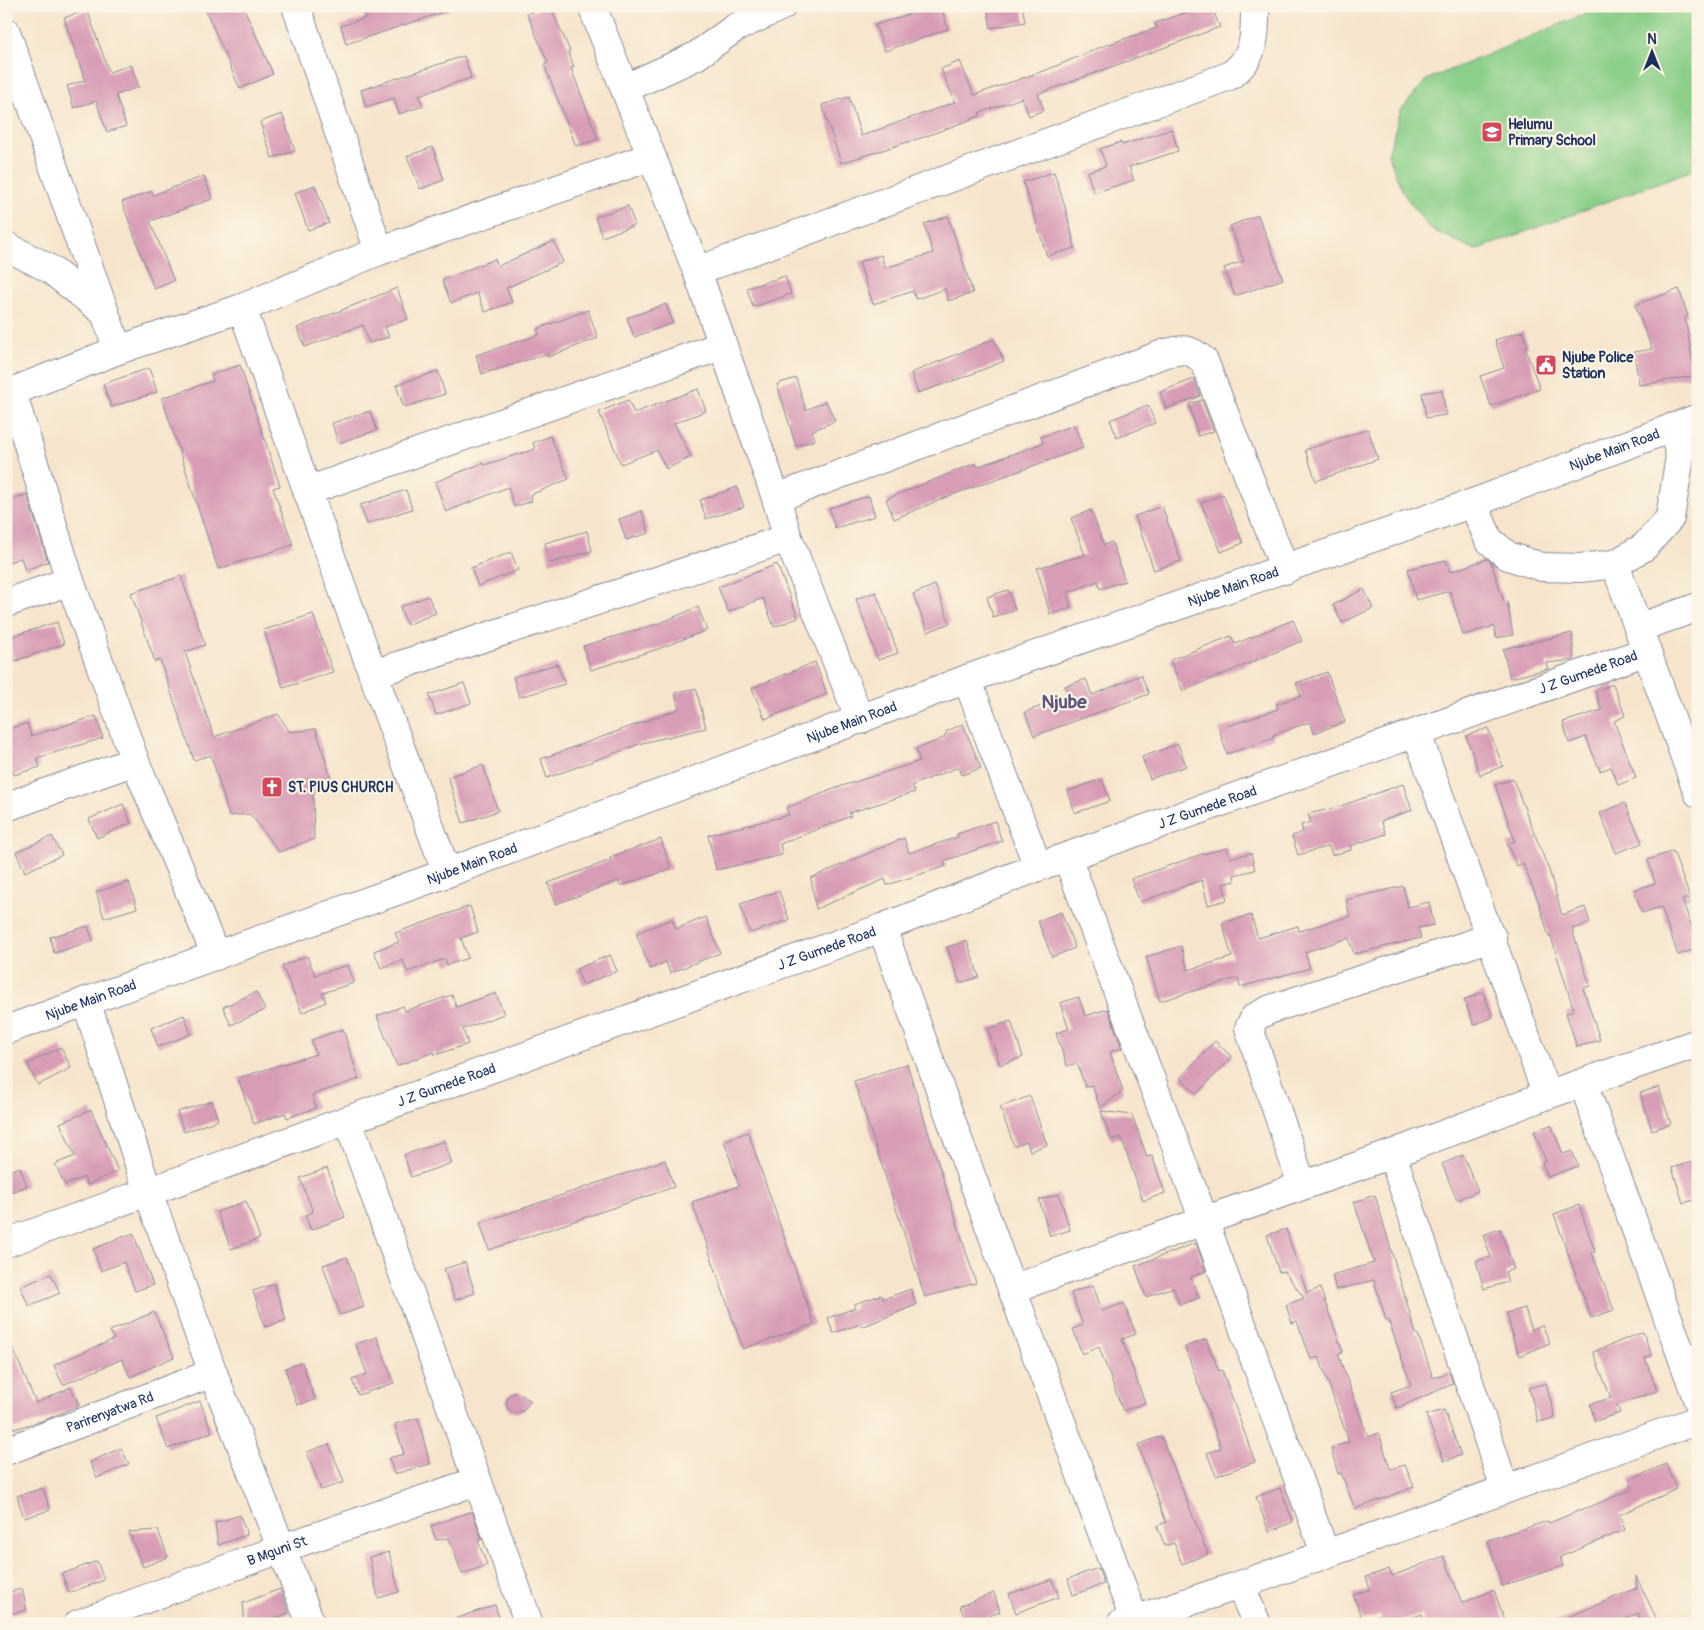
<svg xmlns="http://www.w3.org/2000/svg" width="1704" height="1630" viewBox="0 0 1704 1630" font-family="Pangolin,sans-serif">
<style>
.green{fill:#8bcf89;stroke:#537f74}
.building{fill:#d89db6}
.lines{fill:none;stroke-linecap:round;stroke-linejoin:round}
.minor-casing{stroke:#888a95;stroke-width:30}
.minor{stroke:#fff;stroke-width:28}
.labels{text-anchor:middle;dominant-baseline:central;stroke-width:4.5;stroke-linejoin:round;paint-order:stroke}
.poi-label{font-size:14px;font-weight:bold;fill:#1b2f5e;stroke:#fcf5e5;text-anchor:start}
.street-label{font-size:14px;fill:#1b2f5e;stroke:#fcf5e5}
.district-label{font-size:19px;font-weight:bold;fill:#5d567d;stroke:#fcf5e5}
</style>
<rect width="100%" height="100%" fill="#fcf5e5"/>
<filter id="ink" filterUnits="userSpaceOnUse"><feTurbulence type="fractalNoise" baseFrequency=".02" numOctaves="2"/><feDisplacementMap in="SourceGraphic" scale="10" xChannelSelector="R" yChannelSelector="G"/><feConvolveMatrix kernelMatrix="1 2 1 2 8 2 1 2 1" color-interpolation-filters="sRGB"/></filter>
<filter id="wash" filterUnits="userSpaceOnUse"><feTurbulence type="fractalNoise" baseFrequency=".0096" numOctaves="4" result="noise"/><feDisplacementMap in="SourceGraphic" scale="20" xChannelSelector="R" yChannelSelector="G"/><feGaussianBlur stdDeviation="1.12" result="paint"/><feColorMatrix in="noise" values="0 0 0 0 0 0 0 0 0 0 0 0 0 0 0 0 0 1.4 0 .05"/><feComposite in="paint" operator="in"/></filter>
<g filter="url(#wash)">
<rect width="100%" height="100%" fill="#f6e5cc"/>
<path class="green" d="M1604 6H1698V168L1476 250 1430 229 1403 193 1388 154 1401 110 1426 80Z"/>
<g id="blocks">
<g class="building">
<path d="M204 6H243L273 74 240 89Z"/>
<path d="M361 6H449L450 10 346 44 341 26 365 18Z"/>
<path d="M546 6H550L570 51H568L574 67 571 68 598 139 576 146 544 64 548 63 527 14Z"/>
<path d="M921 6H941L948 29 885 51 875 25 922 10Z"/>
<path d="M987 6H1022L1025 22 991 28Z"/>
<path d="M1192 6H1211L1220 27 1038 94 1044 110 1029 116 1022 98 979 113 980 116 924 137 841 163 822 105 849 97 861 136 955 102 941 69 960 61 974 95 1049 69 1106 45 1157 28 1155 23 1193 10Z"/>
<path d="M87 10 109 72 131 65 139 87 116 95 126 126 107 132 96 101 74 108 67 86 85 80 64 18Z"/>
<path d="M464 56 471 78 419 95 423 106 399 114 394 98 366 107 361 90Z"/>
<path d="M282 114 295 151 272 158 260 122Z"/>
<path d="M1172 129 1178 151 1129 167 1134 180 1094 193 1087 172 1106 166 1100 149 1121 142 1122 145Z"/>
<path d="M433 147 444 180 420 189 407 156Z"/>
<path d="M1054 172 1066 210 1075 248 1047 256 1023 182Z"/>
<path d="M204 176 212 199 150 221 174 281 154 289 122 202 152 191 153 195Z"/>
<path d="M315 185 329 223 308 230 295 193Z"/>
<path d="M628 206 635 225 602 237 595 217Z"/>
<path d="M1258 215 1283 279 1235 296 1224 268 1244 261 1230 226Z"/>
<path d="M948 216 973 293 948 301 945 289 916 299 913 291 873 304 859 262 881 255 885 268 933 253 924 224Z"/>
<path d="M554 241 563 262 506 288 512 302 485 312 477 293 451 303 442 280 495 259 498 266Z"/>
<path d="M785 276 791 294 753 307 747 288Z"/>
<path d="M397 288 408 319 385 327 389 337 369 343 363 325 305 347 297 328Z"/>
<path d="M1679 289 1688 316 1685 317 1695 376 1639 385 1634 352 1652 349 1635 305Z"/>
<path d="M666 304 673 323 634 337 627 318Z"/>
<path d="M588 310 598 338 548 357 547 354 482 374 476 355 539 335 537 329Z"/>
<path d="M1523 331 1528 347 1525 348 1540 389 1491 406 1480 376 1504 368 1495 340Z"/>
<path d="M994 339 1004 361 967 376 918 393 911 373Z"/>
<path d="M240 365 280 486 273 488 293 545 218 569 162 398 213 381 211 375Z"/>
<path d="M149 368 157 392 111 407 103 384Z"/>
<path d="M438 371 445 394 405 407 403 405 396 385Z"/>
<path d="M796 378 806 410 826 401 835 421 812 431 815 440 796 446 777 384Z"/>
<path d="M1194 379 1200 396 1166 409 1160 392Z"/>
<path d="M698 389 706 411 674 423 691 457 666 469 657 450 621 464 599 412 628 400 634 413Z"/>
<path d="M1442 390 1446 415 1426 418 1422 393Z"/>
<path d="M1202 400 1214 431 1198 436 1189 404Z"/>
<path d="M1148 405 1155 423 1117 438 1110 420Z"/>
<path d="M370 411 377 430 338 443 332 423Z"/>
<path d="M1074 425 1083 448 949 496 894 519 886 499 976 463 977 467 1043 443 1041 437Z"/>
<path d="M1368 429 1378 459 1316 481 1305 450Z"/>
<path d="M550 436 569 479 530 495 532 501 514 507 508 487 446 512 435 482 483 463 484 465 535 449 533 443Z"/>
<path d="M737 487 744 507 706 519 700 500Z"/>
<path d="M406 490 412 509 367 524 360 505Z"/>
<path d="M27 494 48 562 25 570 21 558 6 563V511L13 509 10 500Z"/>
<path d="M1223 494 1243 543 1221 552 1201 503Z"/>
<path d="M869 496 875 516 835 528 829 508Z"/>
<path d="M1162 506 1181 561 1154 570 1135 516Z"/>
<path d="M1091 510 1104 545 1112 542 1125 581 1100 589 1098 581 1067 593 1071 608 1050 614 1037 568 1085 555 1071 518Z"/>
<path d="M642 511 649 533 626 540 619 519Z"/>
<path d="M587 531 592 551 550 563 545 543Z"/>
<path d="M511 552 518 570 478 586 471 568Z"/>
<path d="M1487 559 1491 562 1504 602 1507 601 1513 635 1496 638 1494 626 1463 635 1450 591 1416 600 1408 569 1446 560 1450 572Z"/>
<path d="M777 564 798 618 774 627 763 598 728 612 718 587Z"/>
<path d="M181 576 205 645 185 652 214 737 278 714 290 732 316 729 332 781 313 793 314 839 279 852 250 814 229 816 211 755 194 760 160 660 155 662 131 593Z"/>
<path d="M935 585 950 623 928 632 913 594Z"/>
<path d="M1364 589 1373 608 1342 623 1333 605Z"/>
<path d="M1008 590 1015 610 993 617 987 597Z"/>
<path d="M876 592 898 653 878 660 856 599Z"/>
<path d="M428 596 436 613 407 625 400 607Z"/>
<path d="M698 607 707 630 658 649 591 670 583 646 660 623Z"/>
<path d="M313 614 333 672 283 688 264 630Z"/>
<path d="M1293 620 1302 641 1183 691 1170 660 1231 636 1235 644Z"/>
<path d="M57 622 64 644 15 661 7 638Z"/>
<path d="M1572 633 1574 660 1546 663 1548 669 1510 678 1503 649Z"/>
<path d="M815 662 827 694 765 719 752 688Z"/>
<path d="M557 664 565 684 519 697 513 677Z"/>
<path d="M1327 672 1345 722 1314 733 1310 722 1273 735 1274 738 1227 754 1219 729 1278 709 1276 704 1301 696 1296 683Z"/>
<path d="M1141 675 1149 694 1034 736 1025 712 1069 696 1065 686 1086 679 1092 695Z"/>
<path d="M464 683 471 703 436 715 429 695Z"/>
<path d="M1613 684 1625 716 1614 721 1636 778 1618 785 1611 767 1600 771 1586 737 1569 743 1563 722 1602 710 1595 691Z"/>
<path d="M696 688 706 728 642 743 547 778 541 759 679 709 675 693Z"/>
<path d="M96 716 103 738 37 758 40 767 14 775 12 769 6 771V730L27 723 31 736Z"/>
<path d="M963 724 981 768 962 775 959 767 912 785 915 792 849 813 851 816 780 844 782 855 716 870 708 835 789 815 786 808 839 787 920 761 916 749 944 738 947 731Z"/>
<path d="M1488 728 1503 766 1480 775 1466 736Z"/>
<path d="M1178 744 1186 766 1150 779 1142 757Z"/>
<path d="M483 765 498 811 463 823 448 777Z"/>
<path d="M1102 779 1110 801 1075 813 1068 791Z"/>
<path d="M1513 779 1550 873 1562 915 1585 907 1590 923 1572 929 1590 986 1583 988 1600 1040 1577 1047 1566 1013 1574 1010 1551 937H1549L1539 903 1523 863 1517 866 1507 844 1515 841 1495 785Z"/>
<path d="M1403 784 1412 810 1381 821 1386 834 1350 846 1351 850 1332 855 1329 846 1298 855 1292 836 1303 832 1301 825 1311 822 1308 814 1338 807Z"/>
<path d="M1625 803 1642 843 1616 853 1600 813Z"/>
<path d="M123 804 131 823 97 838 89 819Z"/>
<path d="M995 821 1002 841 944 861 946 866 887 885 885 879 816 909 811 878 904 838 909 853 958 837 957 834Z"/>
<path d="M52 836 62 855 25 872 16 852Z"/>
<path d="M661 839 671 869 620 886 618 881 556 904 548 883 611 860 610 857Z"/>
<path d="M1227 848 1230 858 1251 853 1255 870 1234 875 1235 881 1223 884 1227 900 1208 905 1202 880 1140 902 1131 879 1202 854Z"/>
<path d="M1673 851 1690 898 1682 900 1698 943V948L1678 955 1661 907 1642 913 1634 890 1655 883 1648 860Z"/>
<path d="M129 882 137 908 104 918 96 892Z"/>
<path d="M1403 886 1408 907 1429 902 1434 925 1418 928 1421 938 1354 954 1349 938 1305 952 1310 968 1240 987 1238 978 1160 1001 1146 957 1181 946 1188 970 1232 957 1222 923 1251 915 1258 938 1298 926 1299 931 1350 916 1346 900Z"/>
<path d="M779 891 789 920 750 933 740 904Z"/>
<path d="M470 906 478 932 461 938 468 958 447 965 445 959 407 972 403 960 381 968 374 951 399 942 395 933Z"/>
<path d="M1061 912 1075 948 1052 957 1038 921Z"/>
<path d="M706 917 720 953 670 973 666 962 650 969 636 933 672 919 676 929Z"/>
<path d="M88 926 93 941 54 953 50 937Z"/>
<path d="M967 941 979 977 960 983 947 947Z"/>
<path d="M610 955 617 971 583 985 576 969Z"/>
<path d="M307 956 315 975 348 965 354 983 322 993 326 1002 302 1013 282 966Z"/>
<path d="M256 992 265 1010 231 1025 223 1007Z"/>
<path d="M1483 992 1493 1017 1474 1025 1464 1000Z"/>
<path d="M496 993 504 1014 463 1029 468 1044 435 1055 434 1052 397 1066 377 1016 403 1006 405 1011 452 995 456 1007Z"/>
<path d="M1079 997 1085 1016 1108 1009 1122 1048 1110 1052 1123 1091 1100 1108 1092 1085 1085 1087 1077 1063 1067 1066 1056 1033 1069 1029 1060 1003Z"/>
<path d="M184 1015 191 1034 158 1047 151 1028Z"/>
<path d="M1011 1021 1023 1057 1000 1065 988 1029Z"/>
<path d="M343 1029 359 1079 312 1095 316 1108 287 1118 285 1113 254 1124 238 1078 316 1054 311 1040Z"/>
<path d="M1215 1041 1232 1057 1197 1094 1180 1078Z"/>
<path d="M61 1047 71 1068 38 1085 27 1064Z"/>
<path d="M907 1064 976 1283 925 1297 854 1081Z"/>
<path d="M1659 1087 1671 1124 1652 1130 1640 1093Z"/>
<path d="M1030 1096 1047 1145 1030 1151 1027 1142 1014 1146 1000 1107Z"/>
<path d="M212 1101 218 1120 184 1132 177 1112Z"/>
<path d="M91 1110 118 1171 87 1185 84 1177 65 1185 55 1164 75 1156 60 1123Z"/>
<path d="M1101 1111 1132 1115 1147 1157 1152 1156 1165 1193 1143 1201 1121 1137 1111 1140Z"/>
<path d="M1551 1125 1563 1154 1572 1151 1578 1166 1548 1177 1542 1162 1546 1161 1534 1131Z"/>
<path d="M748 1132 814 1324 743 1349 692 1202 739 1186 724 1141Z"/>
<path d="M444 1141 452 1163 411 1177 404 1155Z"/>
<path d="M1463 1155 1478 1191 1457 1200 1442 1164Z"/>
<path d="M665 1160 674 1187 489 1250 480 1223Z"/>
<path d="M1692 1162 1698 1182V1199L1683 1203 1672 1168Z"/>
<path d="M20 1167 27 1186 6 1194V1172Z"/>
<path d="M327 1168 345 1217 311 1230 305 1215 313 1212 300 1178Z"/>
<path d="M1059 1194 1070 1230 1050 1236 1039 1200Z"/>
<path d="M1375 1195 1416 1334H1418L1433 1378 1449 1372 1453 1384 1397 1408 1391 1392 1411 1385 1388 1319 1386 1320 1374 1280 1336 1290 1332 1275 1374 1263 1354 1202Z"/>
<path d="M246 1201 260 1238 231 1249 217 1212Z"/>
<path d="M1579 1205 1595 1252 1592 1253 1614 1310 1591 1318 1554 1214Z"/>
<path d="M1286 1229 1307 1293 1320 1288 1343 1352 1338 1354 1368 1437 1379 1433 1390 1469 1405 1465 1414 1487 1355 1509 1341 1473 1338 1474 1331 1448 1349 1442 1319 1357 1311 1359 1297 1321 1292 1323 1286 1305 1304 1298 1284 1271 1279 1272 1267 1235Z"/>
<path d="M1500 1229 1514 1269 1505 1272 1508 1282 1484 1289 1476 1261 1491 1257 1483 1235Z"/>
<path d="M133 1233 153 1285 135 1291 124 1262 101 1271 93 1249Z"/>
<path d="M1196 1243 1206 1271 1191 1277 1199 1298 1180 1305 1173 1287 1146 1297 1135 1266Z"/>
<path d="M347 1257 364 1307 340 1315 323 1265Z"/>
<path d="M465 1262 475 1293 455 1300 444 1269Z"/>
<path d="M51 1274 60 1293 29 1306 20 1287Z"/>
<path d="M274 1284 286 1320 265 1327 253 1291Z"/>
<path d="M1093 1285 1102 1311 1124 1303 1136 1334 1122 1339 1145 1403 1123 1411 1099 1347 1082 1354 1073 1329 1083 1325 1071 1293Z"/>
<path d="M911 1289 916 1305 862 1327 861 1324 833 1333 828 1318 855 1308 854 1304 881 1295 883 1299Z"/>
<path d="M1525 1308 1531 1330 1542 1325 1550 1343 1520 1356 1513 1338 1507 1313Z"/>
<path d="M154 1312 174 1357 130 1377 122 1359 63 1385 54 1365 114 1339 110 1331Z"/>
<path d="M6 1332 36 1403 71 1387 79 1405 45 1420 14 1429 6 1403Z"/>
<path d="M1643 1332 1652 1356 1645 1358 1657 1391 1617 1405 1620 1413 1595 1421 1590 1404 1611 1398 1593 1352Z"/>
<path d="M377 1337 394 1383 358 1395 352 1380 367 1374 356 1344Z"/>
<path d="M1206 1339 1219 1371 1222 1370 1255 1462 1216 1476 1207 1453 1221 1448 1185 1347Z"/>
<path d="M302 1362 315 1400 297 1405 285 1368Z"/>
<path d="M1546 1383 1555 1418 1538 1422 1529 1388Z"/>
<path d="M517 1392 531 1401 523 1411 516 1413 508 1409 506 1402 509 1395Z"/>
<path d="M200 1401 212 1432 168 1449 156 1418Z"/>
<path d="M1444 1410 1461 1455 1444 1461 1426 1415Z"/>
<path d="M418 1418 430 1464 394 1474 389 1458 404 1454 395 1424Z"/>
<path d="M1161 1436 1208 1554 1182 1564 1174 1543 1165 1546 1157 1526 1166 1522 1138 1445Z"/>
<path d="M329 1444 344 1482 321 1490 307 1452Z"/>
<path d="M121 1448 129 1464 97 1478 90 1462Z"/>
<path d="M1666 1464 1677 1489 1619 1515 1625 1530 1560 1557 1563 1566 1502 1586 1488 1540 1548 1521 1549 1523 1633 1489 1629 1480Z"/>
<path d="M43 1488 50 1510 24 1518 17 1496Z"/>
<path d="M1280 1488 1293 1522 1269 1532 1256 1497Z"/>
<path d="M472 1511 482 1539 478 1541 487 1565 462 1574 449 1538 436 1540 431 1526Z"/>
<path d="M240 1515 247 1535 218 1545 215 1523Z"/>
<path d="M158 1530 168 1557 143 1567 129 1532Z"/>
<path d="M389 1552 399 1592 378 1598 369 1557Z"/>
<path d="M1444 1556 1462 1603 1494 1590 1506 1624H1424L1422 1614 1395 1624H1383L1380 1615 1363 1621 1353 1595 1370 1589 1366 1577 1389 1569 1392 1576Z"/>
<path d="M97 1561 104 1580 69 1593 62 1574Z"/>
<path d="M1098 1568 1104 1584 1073 1595 1068 1579Z"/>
<path d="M1636 1576 1659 1624H1639V1613L1614 1624H1552L1637 1588Z"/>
<path d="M1052 1579 1059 1597 1016 1613 1009 1594Z"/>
<path d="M22 1589 27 1610 6 1615V1593Z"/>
<path d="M280 1589 289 1613 259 1624H245L243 1603Z"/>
<path d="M994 1593 1000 1612 967 1624 960 1606Z"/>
<path d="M495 1605 501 1624H450L449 1621Z"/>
</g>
</g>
</g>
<g filter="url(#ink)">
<use href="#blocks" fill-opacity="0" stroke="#888a95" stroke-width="1"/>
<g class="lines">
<g class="minor-casing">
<g id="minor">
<path d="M296 6 379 251"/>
<path d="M592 6 697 271 776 498 788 538 860 720"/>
<path d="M6 32 118 350"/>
<path d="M626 88 696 56 735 28 782 6"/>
<path d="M6 246 50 269 105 313"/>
<path d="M697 271 1229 76C1256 58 1255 36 1255 6"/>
<path d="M242 308 373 674 447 873"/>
<path d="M12 392 70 581 135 761 216 956"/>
<path d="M6 394 118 350 242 308 379 251 650 157"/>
<path d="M307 491 721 346"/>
<path d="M776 498 1163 354C1183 349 1188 347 1204 361L1285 570"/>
<path d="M1473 503 1489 540 1508 556 1542 567 1580 568 1615 564 1644 547 1670 518 1680 456 1673 427"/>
<path d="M1615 564 1698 793"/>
<path d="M6 603 70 581"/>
<path d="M1638 628 1698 607"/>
<path d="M373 674 788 538"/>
<path d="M967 679 1038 867"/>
<path d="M1417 734 1547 1095"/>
<path d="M6 807 135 761"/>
<path d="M1067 857 1204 1220 1325 1553"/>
<path d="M882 928 1012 1289 1134 1619"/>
<path d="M86 1001 148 1192 213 1373 311 1624"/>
<path id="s1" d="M6 1030 447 873 967 679 1473 503 1698 418"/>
<path d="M1583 1083 1698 1401"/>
<path d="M348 1121 529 1624"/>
<path d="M1392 1154 1505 1489"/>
<path d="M1302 1185 1249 1028 1255 1017 1271 1009 1492 937"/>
<path id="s2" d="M6 1243 882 928 1038 867 1647 651"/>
<path d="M1012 1289 1392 1154 1547 1095 1698 1043"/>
<path id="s3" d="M6 1451 213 1373"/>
<path d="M1240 1585 1257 1624"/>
<path id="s4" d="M78 1624 283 1548 477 1481"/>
<path d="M1121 1624 1240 1585 1698 1420"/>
</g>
</g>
<use href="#minor" class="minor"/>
</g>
</g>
<defs>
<g id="school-square" transform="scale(1.125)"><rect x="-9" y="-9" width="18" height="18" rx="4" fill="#d1495b" stroke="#fcf5e5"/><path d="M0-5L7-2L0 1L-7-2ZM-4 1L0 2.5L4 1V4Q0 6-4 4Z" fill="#fff"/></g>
<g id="civic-square" transform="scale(1.125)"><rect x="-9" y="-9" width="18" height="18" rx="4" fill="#d1495b" stroke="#fcf5e5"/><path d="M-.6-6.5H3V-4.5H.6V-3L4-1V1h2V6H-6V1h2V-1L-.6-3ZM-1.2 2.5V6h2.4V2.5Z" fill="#fff"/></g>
<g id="church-square" transform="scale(1.125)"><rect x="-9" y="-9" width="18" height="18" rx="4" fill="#d1495b" stroke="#fcf5e5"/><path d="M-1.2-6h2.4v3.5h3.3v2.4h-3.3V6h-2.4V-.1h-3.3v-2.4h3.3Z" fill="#fff"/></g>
</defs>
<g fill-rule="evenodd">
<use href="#school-square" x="1492" y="132"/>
<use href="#civic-square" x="1546" y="365"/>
<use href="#church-square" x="272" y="787"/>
</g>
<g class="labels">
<g class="poi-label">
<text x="1508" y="124">Helumu<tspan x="1508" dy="16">Primary School</tspan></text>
<text x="1562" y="357">Njube Police<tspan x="1562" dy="16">Station</tspan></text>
<text x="288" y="787">ST. PIUS CHURCH</text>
</g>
<g class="street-label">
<text stroke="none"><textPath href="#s1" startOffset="1710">Njube Main Road</textPath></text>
<text stroke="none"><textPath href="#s1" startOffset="1305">Njube Main Road</textPath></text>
<text stroke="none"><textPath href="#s2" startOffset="1682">J Z Gumede Road</textPath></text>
<text stroke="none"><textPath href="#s1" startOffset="900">Njube Main Road</textPath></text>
<text stroke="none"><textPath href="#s2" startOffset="1278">J Z Gumede Road</textPath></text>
<text stroke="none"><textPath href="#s1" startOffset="495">Njube Main Road</textPath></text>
<text stroke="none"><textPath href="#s2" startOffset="872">J Z Gumede Road</textPath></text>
<text stroke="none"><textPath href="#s1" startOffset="90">Njube Main Road</textPath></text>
<text stroke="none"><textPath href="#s2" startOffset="468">J Z Gumede Road</textPath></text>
<text stroke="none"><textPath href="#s3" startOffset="111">Parirenyatwa Rd</textPath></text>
<text stroke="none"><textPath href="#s4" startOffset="212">B Mguni St</textPath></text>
</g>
<g class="district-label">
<text x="1064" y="702">Njube</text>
</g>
</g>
<rect width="1704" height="1630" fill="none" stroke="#fcf5e5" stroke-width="25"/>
<g transform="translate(1652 52)" stroke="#fcf5e5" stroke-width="4" paint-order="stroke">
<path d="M0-4L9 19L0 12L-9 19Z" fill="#1b2f5e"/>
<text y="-8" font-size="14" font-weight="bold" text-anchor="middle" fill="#1b2f5e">N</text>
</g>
</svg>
